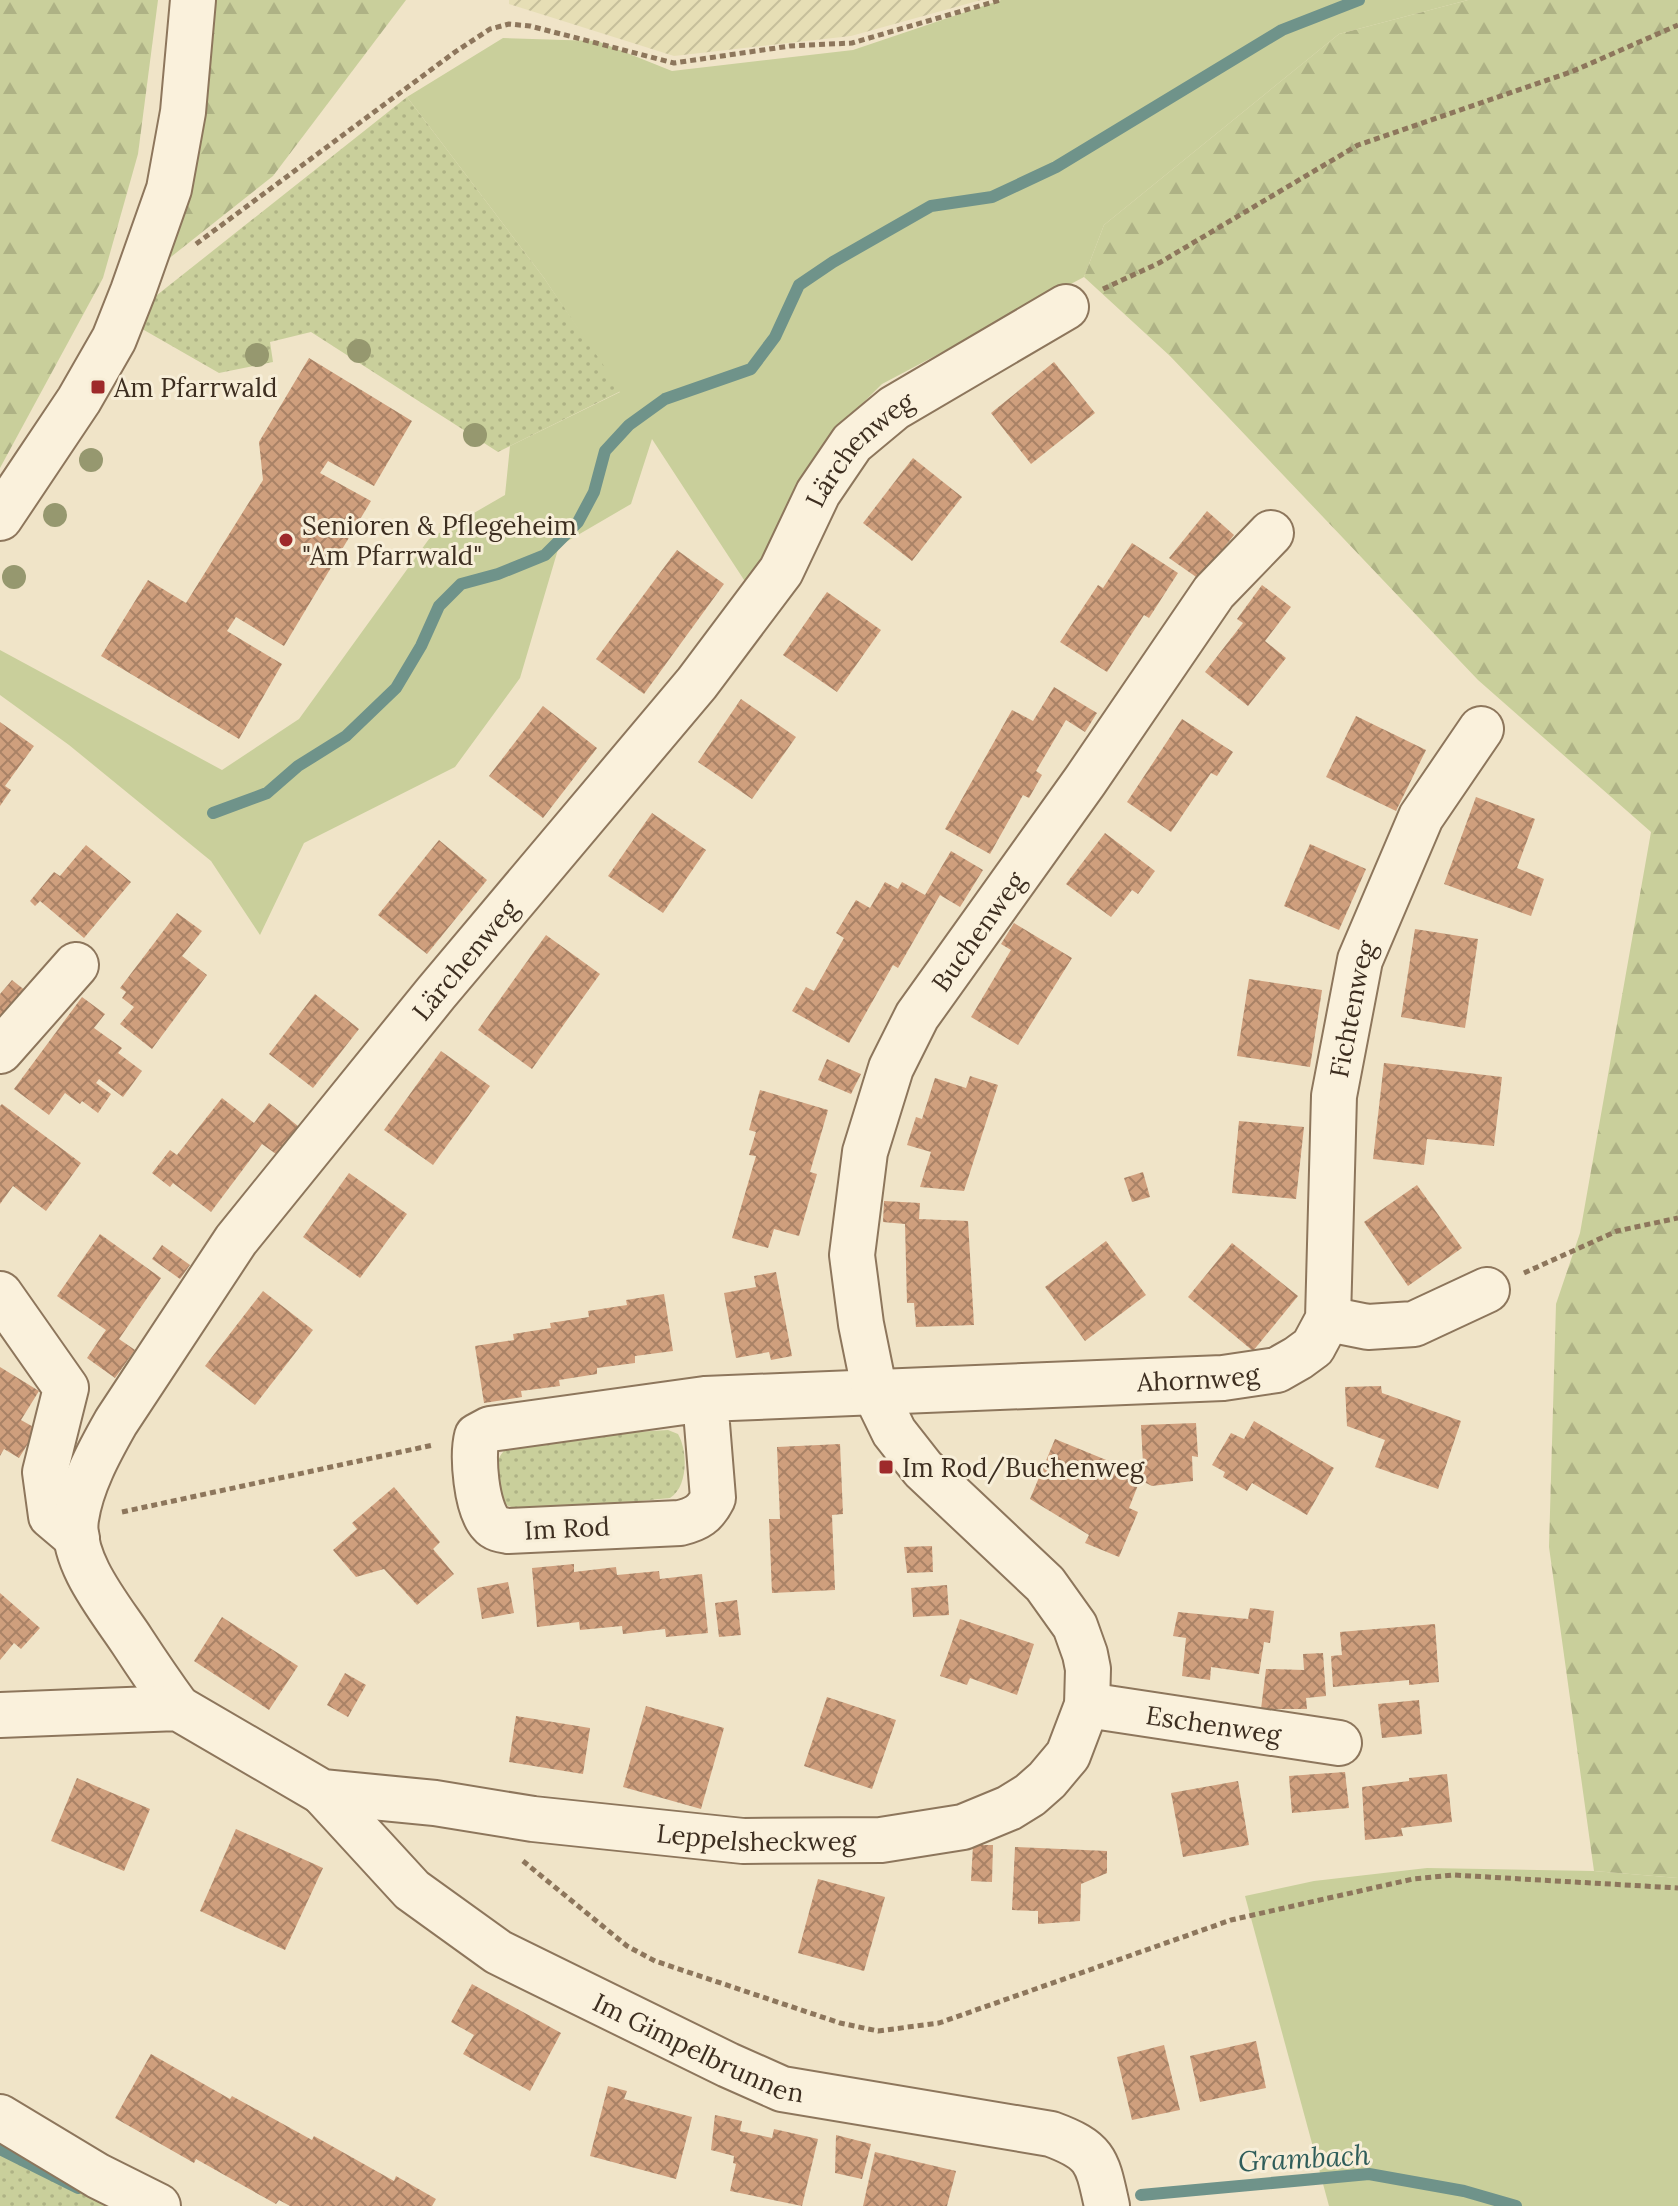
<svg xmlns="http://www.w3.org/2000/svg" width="1678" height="2206" viewBox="0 0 1678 2206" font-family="Lora,serif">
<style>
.farmland{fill:url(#farmland-furrows)}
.green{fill:#c9cf9b}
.forest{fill:url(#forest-firs)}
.park{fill:url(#park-dots)}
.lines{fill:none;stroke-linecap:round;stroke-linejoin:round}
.stream{stroke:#6f938a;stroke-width:12}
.building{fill:url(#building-cross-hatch)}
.minor-casing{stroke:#8d765c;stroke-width:48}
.path{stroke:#8d765c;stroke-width:5;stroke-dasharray:6 4;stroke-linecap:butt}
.minor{stroke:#faf1dc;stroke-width:44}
.tree{fill:#96986f}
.poi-dot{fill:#9e2a2b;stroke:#f7eed8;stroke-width:3}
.labels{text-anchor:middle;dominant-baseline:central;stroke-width:6;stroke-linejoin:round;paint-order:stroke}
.poi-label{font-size:26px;fill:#3d2e20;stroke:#f7eed8;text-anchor:start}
.street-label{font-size:26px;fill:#3d2e20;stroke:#f7eed8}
.water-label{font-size:28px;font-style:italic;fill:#2f5d5a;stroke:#f7eed8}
</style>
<defs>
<pattern id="farmland-furrows" width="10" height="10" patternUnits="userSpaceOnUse" patternTransform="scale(2)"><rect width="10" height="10" fill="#e6deb5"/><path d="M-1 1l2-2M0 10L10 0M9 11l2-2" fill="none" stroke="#c6bf9b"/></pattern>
<pattern id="forest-firs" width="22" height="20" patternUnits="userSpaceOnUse" patternTransform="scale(2)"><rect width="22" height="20" fill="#c9cf9b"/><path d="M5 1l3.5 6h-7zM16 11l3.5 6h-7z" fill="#aeb285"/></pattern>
<pattern id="park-dots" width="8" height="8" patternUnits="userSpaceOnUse" patternTransform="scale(2)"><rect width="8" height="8" fill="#c9cf9b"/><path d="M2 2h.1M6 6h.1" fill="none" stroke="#aeb285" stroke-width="1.8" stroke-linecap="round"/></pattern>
<pattern id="building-cross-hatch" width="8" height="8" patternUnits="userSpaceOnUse" patternTransform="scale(2)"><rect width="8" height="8" fill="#cf9f7d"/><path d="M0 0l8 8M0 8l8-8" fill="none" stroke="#a98266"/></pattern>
</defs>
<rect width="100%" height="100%" fill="#f0e4c8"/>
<path class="farmland" d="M509 0H981L851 36 674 56 509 4Z"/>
<g class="green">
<path d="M1001 0H1468L1339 34 1104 225 1084 277 882 384 839 427 748 586 652 439 631 504 559 546 520 678 455 767 304 843 260 935 211 861 69 745 0 695V650L222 770 299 719 429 539 505 495 510 446 620 392 544 278 407 97 503 38 597 41 672 71 853 50Z"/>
<path d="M1427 1868 1594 1871 1678 1878V2206H1329L1245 1896 1314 1881Z"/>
</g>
<g class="forest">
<path d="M0 0H158L138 154 103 278 0 468Z"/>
<path d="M211 0H406L273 176 162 264Z"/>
<path d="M1468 0H1678V1878L1594 1871 1549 1547 1556 1304 1580 1233 1651 832 1478 680 1170 356 1084 277 1104 225 1339 34Z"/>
</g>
<g class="park">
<path d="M407 97 544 278 621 391 498 452 311 332 270 342 273 362 219 373 137 326 152 299Z"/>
<path d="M668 1430 678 1434C688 1451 688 1487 670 1498L526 1512 503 1504C495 1474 488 1453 523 1439Z"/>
<path d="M0 2143 12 2151 122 2206H0Z"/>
</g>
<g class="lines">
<g class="stream">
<path d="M213 813 267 793 298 766 346 736 396 688 421 646 439 606 461 584 498 574 545 555 578 522 594 492 605 451 629 425 665 399 751 369 775 337 799 285 833 262 931 206 992 197 1056 167 1282 30 1359 0"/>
<path d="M0 2149 78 2188"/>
<path d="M1141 2195 1369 2174 1464 2191 1516 2206"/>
</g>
</g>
<g class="building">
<path d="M309 358 412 421 374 486 328 461 320 473 371 501 284 646 236 617 227 631 282 664 239 739 101 656 148 580 186 603 263 480 259 442Z"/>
<path d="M1054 362 1095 413 1031 464 991 413Z"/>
<path d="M913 458 962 497 912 561 863 523Z"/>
<path d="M1207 511 1234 535 1199 579 1169 558Z"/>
<path d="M1132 543 1178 573 1149 618 1144 615 1107 672 1060 642 1098 585 1103 588Z"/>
<path d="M677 550 724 584 644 694 596 659Z"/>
<path d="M1262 585 1291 607 1265 641 1286 658 1248 706 1205 672 1243 623 1237 619Z"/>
<path d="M827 592 881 630 837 692 783 655Z"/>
<path d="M1054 687 1097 713 1085 732 1066 720 1036 771 1042 775 1029 798 1023 795 990 854 945 829 1012 710 1033 721Z"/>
<path d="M741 699 796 737 752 799 698 762Z"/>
<path d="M543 706 597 748 543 818 489 776Z"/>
<path d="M1356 716 1426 750 1396 811 1326 777Z"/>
<path d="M1182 719 1233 752 1217 776 1211 773 1171 832 1127 802Z"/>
<path d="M0 722 34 746 5 786 11 790 0 806Z"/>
<path d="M1476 797 1535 819 1517 868 1544 879 1531 916 1444 884Z"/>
<path d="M652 813 706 850 663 913 608 876Z"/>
<path d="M1105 833 1155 871 1138 894 1132 890 1111 917 1066 884Z"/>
<path d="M439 840 487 880 427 954 378 915Z"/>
<path d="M1310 844 1366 869 1339 930 1284 906Z"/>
<path d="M86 845 131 882 84 938 40 901 35 906 30 901 54 872 60 876Z"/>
<path d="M951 851 983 870 960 907 940 895 898 968 893 965 849 1043 792 1011 806 987 814 991 844 938 836 933 856 900 870 908 885 882 898 889 902 882 925 895Z"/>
<path d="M177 913 202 931 182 956 207 975 152 1049 120 1024 134 1007 122 998 126 992 120 988Z"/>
<path d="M1014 923 1072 958 1018 1045 971 1017 1011 950 1001 944Z"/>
<path d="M1415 929 1478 939 1465 1028 1401 1017Z"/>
<path d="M546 935 600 974 532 1069 478 1030Z"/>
<path d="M1249 979 1322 990 1310 1067 1237 1056Z"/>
<path d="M12 980 31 995 0 1032V994Z"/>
<path d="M315 994 359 1029 313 1088 269 1054Z"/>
<path d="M82 997 105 1014 94 1028 122 1048 118 1053 142 1071 123 1097 99 1079 96 1083 111 1094 98 1113 82 1101 80 1104 65 1093 49 1115 14 1089Z"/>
<path d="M441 1051 490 1086 433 1165 384 1130Z"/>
<path d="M827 1059 861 1074 851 1094 818 1080Z"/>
<path d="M1384 1063 1502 1077 1494 1146 1427 1139 1424 1165 1373 1159Z"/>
<path d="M970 1076 998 1085 964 1191 920 1187 931 1152 907 1145 916 1117 922 1119 935 1078 966 1088Z"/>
<path d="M760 1090 828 1110 810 1172 817 1174 799 1236 774 1229 768 1248 732 1238 756 1156 749 1155 756 1132 749 1130Z"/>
<path d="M222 1098 254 1123 269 1103 298 1126 276 1154 262 1144 211 1212 173 1183 170 1187 152 1173 170 1150 177 1155Z"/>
<path d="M2 1104 81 1163 46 1211 13 1186 0 1204V1106Z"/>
<path d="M1239 1121 1304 1127 1296 1199 1232 1193Z"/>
<path d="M1143 1172 1150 1197 1132 1202 1124 1178Z"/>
<path d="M349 1173 407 1214 360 1278 303 1237Z"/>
<path d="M1417 1185 1462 1248 1408 1286 1364 1222Z"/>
<path d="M884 1201 920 1203 919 1219 968 1221 974 1325 916 1327 914 1303H907L905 1224 883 1222Z"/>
<path d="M100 1234 161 1278 119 1339 135 1350 115 1378 87 1358 106 1330 57 1296Z"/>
<path d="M1106 1241 1146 1295 1085 1341 1045 1287Z"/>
<path d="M1232 1243 1298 1296 1253 1351 1188 1297Z"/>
<path d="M162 1245 190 1265 180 1279 152 1259Z"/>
<path d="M776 1272 792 1356 771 1360 769 1352 736 1358 724 1293 756 1287 754 1276Z"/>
<path d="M263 1291 313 1330 255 1405 205 1366Z"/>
<path d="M664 1294 673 1351 635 1356V1363L597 1368V1374L559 1380 560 1386 521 1391 522 1397 484 1403 475 1346 514 1340 513 1334 551 1328 550 1323 589 1317 588 1311 627 1305 626 1300Z"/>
<path d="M0 1367 39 1391 21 1420 37 1429 19 1458 4 1449 0 1456Z"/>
<path d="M1381 1386 1382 1393 1461 1421 1438 1489 1375 1467 1385 1440 1347 1426 1345 1387Z"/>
<path d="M1254 1421 1334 1468 1307 1515 1252 1483 1247 1491 1223 1477 1225 1472 1212 1465 1231 1433 1244 1439Z"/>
<path d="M1196 1423 1198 1457 1192 1456 1193 1481 1152 1486 1140 1480 1129 1508 1138 1512 1119 1557 1085 1543 1089 1535 1030 1499 1055 1439 1138 1473 1143 1464 1141 1425Z"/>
<path d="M840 1444 843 1514 832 1515 835 1590 772 1593 769 1519H780L777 1447Z"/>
<path d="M394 1487 440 1542 433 1549 454 1574 417 1605 384 1569 356 1577 333 1550 357 1529 352 1523Z"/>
<path d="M932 1546 933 1572 907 1573 904 1547Z"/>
<path d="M574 1564V1572L616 1567 617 1575 659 1571 660 1579 702 1574 708 1633 666 1637 665 1629 623 1634 622 1626 580 1630 579 1622 537 1627 532 1568Z"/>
<path d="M508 1582 514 1613 482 1619 477 1588Z"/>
<path d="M947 1585 949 1615 913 1617 911 1588Z"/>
<path d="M0 1593 40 1628 21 1649 14 1643 0 1660Z"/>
<path d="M737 1600 741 1635 719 1637 715 1603Z"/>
<path d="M1250 1608 1274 1611 1270 1643 1264 1642 1259 1674 1211 1667 1210 1680 1182 1676 1186 1638 1173 1636 1178 1612 1248 1619Z"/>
<path d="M222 1617 298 1666 269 1710 194 1661Z"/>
<path d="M960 1619 1034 1644 1017 1695 970 1678 967 1685 940 1676Z"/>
<path d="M1435 1624 1439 1682 1409 1685V1680L1333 1687 1331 1656 1342 1655 1340 1632Z"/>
<path d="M1323 1653 1326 1696 1306 1698 1307 1709H1261L1266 1669 1304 1670 1303 1654Z"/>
<path d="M345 1673 366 1685 348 1717 327 1705Z"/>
<path d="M827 1697 896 1720 872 1789 804 1766Z"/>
<path d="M1419 1700 1422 1734 1382 1738 1378 1704Z"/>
<path d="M646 1706 724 1728 701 1809 623 1787Z"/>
<path d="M516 1716 590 1728 583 1774 509 1762Z"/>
<path d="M1345 1772 1349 1808 1292 1813 1289 1776Z"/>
<path d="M1447 1774 1452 1822 1401 1828 1403 1836 1365 1840 1362 1787 1409 1781V1778Z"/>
<path d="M77 1778 150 1809 124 1871 51 1841Z"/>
<path d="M1238 1781 1249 1845 1183 1857 1171 1793Z"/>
<path d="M236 1829 323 1868 285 1950 200 1911Z"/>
<path d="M973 1845H993L992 1882 971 1881Z"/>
<path d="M1015 1847 1107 1851V1873L1081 1884 1080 1921 1038 1924V1911L1012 1910Z"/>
<path d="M818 1879 885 1897 864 1971 798 1953Z"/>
<path d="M472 1984 561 2033 530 2091 463 2054 474 2035 451 2022Z"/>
<path d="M1256 2041 1266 2088 1200 2102 1190 2056Z"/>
<path d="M1164 2045 1180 2110 1132 2120 1117 2057Z"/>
<path d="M151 2054 230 2099 232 2096 312 2140 314 2136 394 2181 396 2176 436 2199 432 2206H290L279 2200 276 2204 196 2159 194 2163 115 2118Z"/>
<path d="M608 2086 627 2091 624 2099 692 2117 676 2179 590 2156Z"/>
<path d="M715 2115 742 2121 740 2131 772 2138 774 2129 818 2139 802 2206 730 2191 736 2164 733 2163 734 2156 711 2150Z"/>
<path d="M836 2135 871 2144 862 2179 835 2173Z"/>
<path d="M875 2152 956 2171 947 2206H863Z"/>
</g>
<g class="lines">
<g class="minor-casing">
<g id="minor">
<path d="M0 518 79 400 114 339 133 291 169 189 183 112 193 0"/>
<path d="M0 1051 76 965"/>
<path d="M0 1294 66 1388 45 1472 51 1516 77 1538"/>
<path d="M1328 1319 1368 1327 1414 1324 1487 1290"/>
<path id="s1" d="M705 1399 713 1498C705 1514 697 1519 680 1523L508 1531C502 1530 495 1529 491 1524 476 1509 472 1455 477 1436L490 1429 705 1399 1223 1378 1277 1370 1298 1358 1313 1347 1328 1319 1334 1096 1360 960 1421 817 1481 729"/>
<path id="s2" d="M1087 1705 1339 1743"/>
<path id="s3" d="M178 1708C162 1686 147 1664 132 1641 111 1609 70 1561 76 1519 81 1485 99 1452 116 1422L236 1240 436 993 697 683 781 571 818 493 852 443 894 408 1066 307"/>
<path id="s4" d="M0 1715 178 1708 322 1792 435 1803 533 1819 743 1841 881 1840 963 1827 1009 1808 1030 1795 1047 1780 1068 1755 1087 1705 1088 1669 1085 1654 1075 1626 1045 1584 923 1469 894 1432 875 1393 861 1324 852 1255 865 1152 891 1068 917 1016 1085 781 1214 592 1271 533"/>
<path id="s5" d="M322 1792 412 1890 498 1952 728 2065 782 2089 1051 2134C1097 2151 1097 2161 1107 2206"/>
<path d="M0 2117 98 2176 158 2206"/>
</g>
</g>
<g class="path">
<path d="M196 244 455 52 490 29 509 24 530 26 674 63 790 46 852 43 1000 0"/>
<path d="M1103 289 1159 263 1358 145 1571 72 1678 25"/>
<path d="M1524 1273 1617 1231 1678 1218"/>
<path d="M122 1512 433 1445"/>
<path d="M523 1861 627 1946 655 1961 840 2023 878 2031 939 2023 1231 1920 1413 1879 1453 1875 1678 1888"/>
</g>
<use href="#minor" class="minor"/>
</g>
<g class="tree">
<circle cx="359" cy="351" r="12"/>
<circle cx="257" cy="355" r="12"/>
<circle cx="475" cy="435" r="12"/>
<circle cx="91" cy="460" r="12"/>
<circle cx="55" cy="515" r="12"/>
<circle cx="14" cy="577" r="12"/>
</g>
<g class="poi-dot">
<rect x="90" y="379" width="16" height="16" rx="4"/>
<circle cx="286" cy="540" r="8"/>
<rect x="878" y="1459" width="16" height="16" rx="4"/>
</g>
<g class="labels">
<g class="poi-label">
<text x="114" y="387">Am Pfarrwald</text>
<text x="302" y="525">Senioren &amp; Pflegeheim<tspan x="302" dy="30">"Am Pfarrwald"</tspan></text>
<text x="902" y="1467">Im Rod/Buchenweg</text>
</g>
<g class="street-label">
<text stroke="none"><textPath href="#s3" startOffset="1552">Lärchenweg</textPath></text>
<text stroke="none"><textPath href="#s4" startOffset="2058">Buchenweg</textPath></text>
<text stroke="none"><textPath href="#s3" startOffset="904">Lärchenweg</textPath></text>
<text stroke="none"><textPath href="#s1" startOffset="1616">Fichtenweg</textPath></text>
<text stroke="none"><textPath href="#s1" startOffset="1150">Ahornweg</textPath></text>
<text transform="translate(567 1528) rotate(-3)">Im Rod</text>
<text stroke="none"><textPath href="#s2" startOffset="128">Eschenweg</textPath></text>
<text stroke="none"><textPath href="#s4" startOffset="782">Leppelsheckweg</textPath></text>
<text stroke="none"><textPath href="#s5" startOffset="462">Im Gimpelbrunnen</textPath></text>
</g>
<g class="water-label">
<text transform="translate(1304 2158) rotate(-3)">Grambach</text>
</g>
</g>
</svg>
